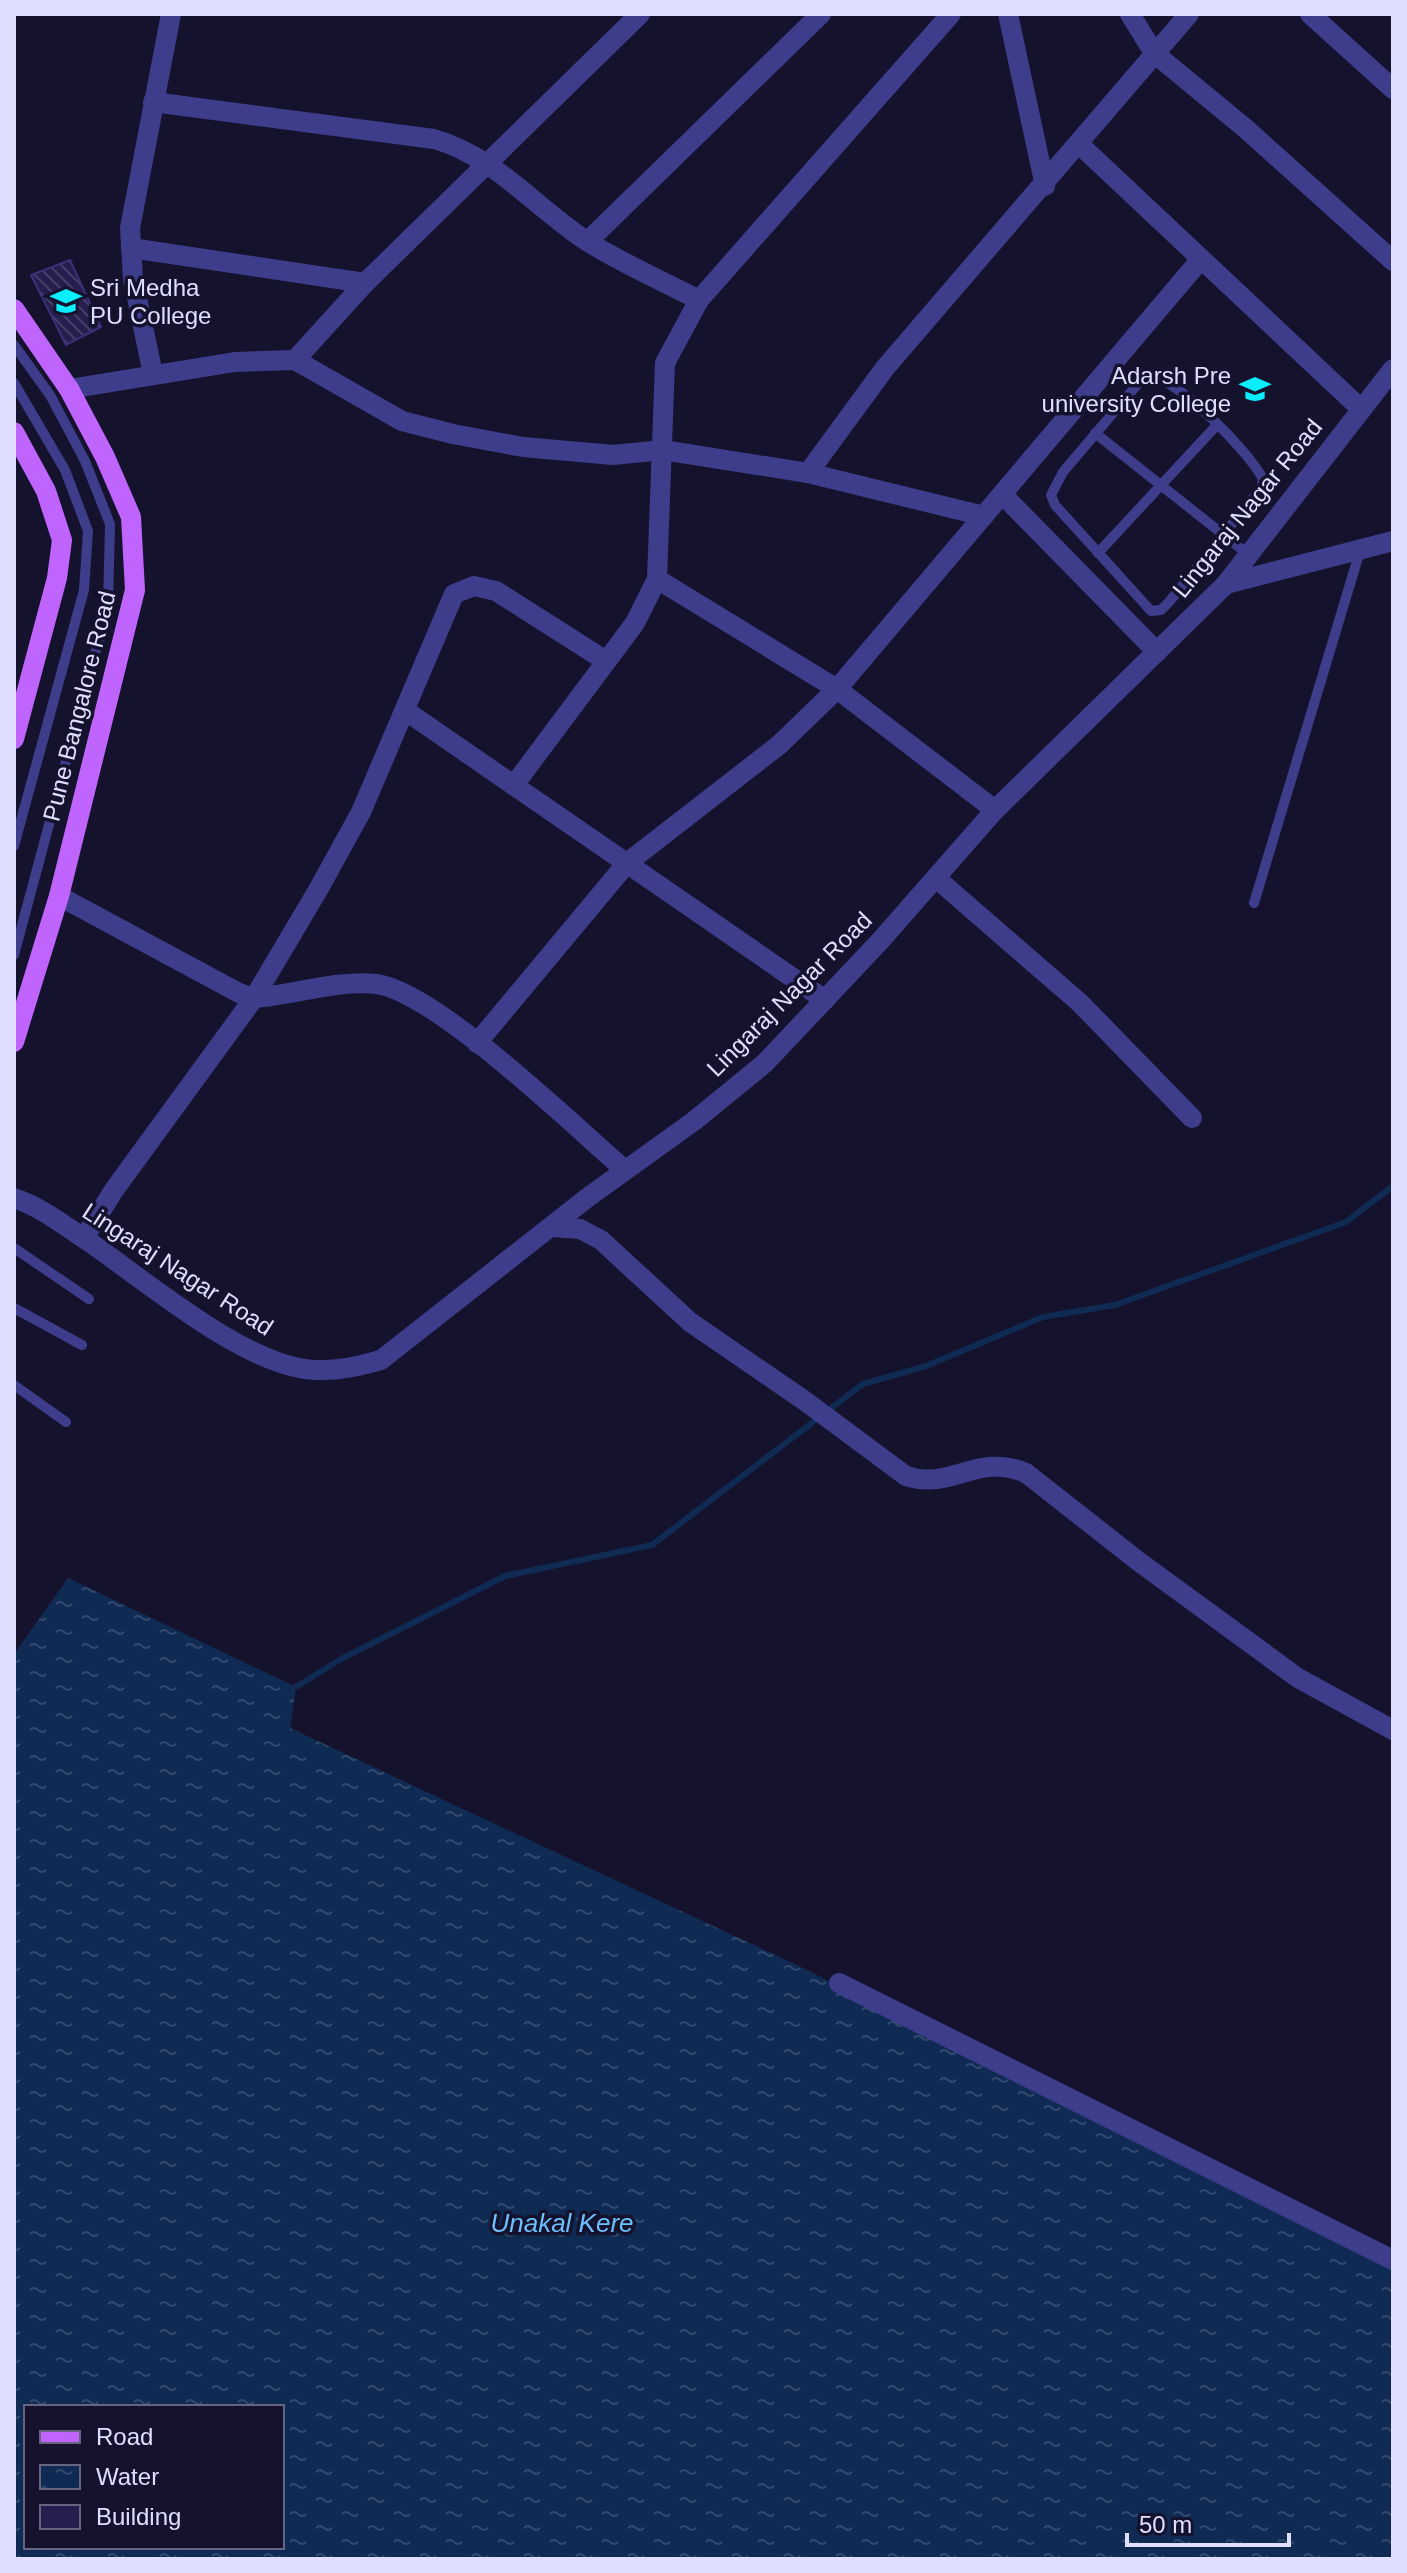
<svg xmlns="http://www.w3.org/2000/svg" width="1407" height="2573" viewBox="0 0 1407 2573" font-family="Arial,sans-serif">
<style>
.water{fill:url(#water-ripples);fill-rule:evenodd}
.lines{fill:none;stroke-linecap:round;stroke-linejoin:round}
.stream{stroke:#102b53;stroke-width:6}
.building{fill:url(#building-back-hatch);stroke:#3c307a;stroke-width:2}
.service{stroke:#3d3d8b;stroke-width:10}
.minor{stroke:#3d3d8b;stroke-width:20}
.tertiary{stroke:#3d3d8b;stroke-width:20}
.primary{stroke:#bf65fe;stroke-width:20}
.labels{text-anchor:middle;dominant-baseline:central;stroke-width:7;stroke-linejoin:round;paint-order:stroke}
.poi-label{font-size:24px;fill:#e0deff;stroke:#15122d;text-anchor:start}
.street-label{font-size:24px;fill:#e0deff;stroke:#15122d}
.water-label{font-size:26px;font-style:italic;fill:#6cc0fe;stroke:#15122d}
</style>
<defs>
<pattern id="water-ripples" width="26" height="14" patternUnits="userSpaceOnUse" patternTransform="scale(2)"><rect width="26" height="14" fill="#102b53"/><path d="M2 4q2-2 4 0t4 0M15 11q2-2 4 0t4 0" fill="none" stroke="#32496d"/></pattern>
<pattern id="building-back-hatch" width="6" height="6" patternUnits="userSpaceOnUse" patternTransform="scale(2)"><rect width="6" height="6" fill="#261e4e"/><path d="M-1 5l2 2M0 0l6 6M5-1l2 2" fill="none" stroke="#453e69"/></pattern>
</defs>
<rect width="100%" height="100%" fill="#15122d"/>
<path class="water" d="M68 1578 296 1687 290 1728 801 1967 1393 2264V2559H14V1654ZM26 2407H282V2547H26Z"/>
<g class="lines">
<path class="stream" d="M296 1687 341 1659 505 1576 652 1545 863 1384 926 1366 1043 1317 1115 1305 1346 1222 1393 1186"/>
</g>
<path class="building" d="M70 260 101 327 66 345 31 275Z"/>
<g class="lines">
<g class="service">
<path d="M14 345 50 395 85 461 110 524 108 605 14 955"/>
<path d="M1147 373C1178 380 1248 450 1263 479L1261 488 1169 602 1161 610 1151 611 1055 505 1051 495 1063 472Z"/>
<path d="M14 383 65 470 88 531 84 590 14 846"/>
<path d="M1095 433 1249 555"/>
<path d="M1098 553 1216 426"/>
<path d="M1254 903 1360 551"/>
<path d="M14 1248 89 1299"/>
<path d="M14 1308 82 1345"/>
<path d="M14 1385 66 1422"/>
</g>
<g class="minor">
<path d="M1008 14 1045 186"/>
<path d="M1130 14 1154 53 1245 128 1393 261"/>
<path d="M1310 14 1393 89"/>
<path d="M153 102 434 139C494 156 534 206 585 240 621 263 661 280 699 300"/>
<path d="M1079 144 1360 408"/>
<path d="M588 241 821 14"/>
<path d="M131 248 365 283"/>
<path d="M295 360 365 283 640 14"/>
<path d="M153 374 133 279 130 228 171 14"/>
<path d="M69 389 235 362 295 360 402 421 453 434 523 447 613 455 663 450 808 473 984 516"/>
<path d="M808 473 885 368 1189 14"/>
<path d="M1002 494 1157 652"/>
<path d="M657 579 837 689 995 810"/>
<path d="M1226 584 1393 541"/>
<path d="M406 711 825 1000"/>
<path d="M514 785 635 623 657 579 665 363 699 300 951 14"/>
<path d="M936 878 1080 1003 1192 1118"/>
<path d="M59 896 239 993 254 998C295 995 334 980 376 984 435 991 575 1127 625 1170"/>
<path d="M477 1043 627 863 779 745 837 689 1201 259"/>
<path d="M551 1227 580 1229 601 1240 690 1322 805 1401 906 1476C952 1491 977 1452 1026 1473L1138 1561 1298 1678 1393 1730"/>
<path d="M84 1238 114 1190 254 998 318 890 361 812 454 594 474 586 496 591 606 661"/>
<path d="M839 1983 1393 2260"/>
</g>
<path class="tertiary" d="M14 1198C41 1207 65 1226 88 1241 146 1281 246 1367 315 1370 339 1371 359 1366 381 1360L587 1198 694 1121 765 1063 881 940 995 810 1226 584 1393 369"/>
<g class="primary">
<path d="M14 309 69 389 105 457 131 517 135 590 59 896 14 1042"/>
<path d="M14 432 46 491 62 540 57 578 14 739"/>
</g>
</g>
<defs>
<g id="university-bare" transform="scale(2.4)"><path d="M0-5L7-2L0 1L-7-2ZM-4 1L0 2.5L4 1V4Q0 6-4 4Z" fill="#0beefe" stroke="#15122d" stroke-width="2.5" paint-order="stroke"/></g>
<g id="school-bare" transform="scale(2.4)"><path d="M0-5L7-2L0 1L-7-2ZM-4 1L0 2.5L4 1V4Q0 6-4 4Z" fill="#0beefe" stroke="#15122d" stroke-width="2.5" paint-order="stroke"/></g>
</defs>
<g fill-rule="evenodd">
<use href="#university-bare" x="66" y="301"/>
<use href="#school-bare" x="1255" y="389"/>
</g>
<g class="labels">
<g class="poi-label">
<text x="90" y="287">Sri Medha<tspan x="90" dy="28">PU College</tspan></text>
<text x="1231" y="375" text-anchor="end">Adarsh Pre<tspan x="1231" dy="28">university College</tspan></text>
</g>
<g class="street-label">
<text transform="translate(1247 508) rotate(-51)">Lingaraj Nagar Road</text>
<text transform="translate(79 706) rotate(-76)">Pune Bangalore Road</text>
<text transform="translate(789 994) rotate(-45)">Lingaraj Nagar Road</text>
<text transform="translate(178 1269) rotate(33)">Lingaraj Nagar Road</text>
</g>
<g class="water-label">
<text x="562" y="2223">Unakal Kere</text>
</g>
</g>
<rect width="1407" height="2573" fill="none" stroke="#e0deff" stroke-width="32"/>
<rect x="24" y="2405" width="260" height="144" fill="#15122d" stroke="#666481" stroke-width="2"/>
<rect x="40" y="2431" width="40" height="12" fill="#bf65fe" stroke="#666481" stroke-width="2"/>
<text x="96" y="2445" font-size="24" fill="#e0deff">Road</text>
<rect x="40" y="2465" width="40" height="24" fill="url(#water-ripples)" stroke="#666481" stroke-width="2"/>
<text x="96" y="2485" font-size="24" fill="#e0deff">Water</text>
<rect x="40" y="2505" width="40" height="24" fill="#261e4e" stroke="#666481" stroke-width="2"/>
<text x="96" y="2525" font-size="24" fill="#e0deff">Building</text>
<path d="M1127 2533v12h162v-12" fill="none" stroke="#e0deff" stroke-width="4"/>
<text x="1139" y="2533" font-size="24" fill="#e0deff" stroke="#15122d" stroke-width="6" paint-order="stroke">50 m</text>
</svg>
